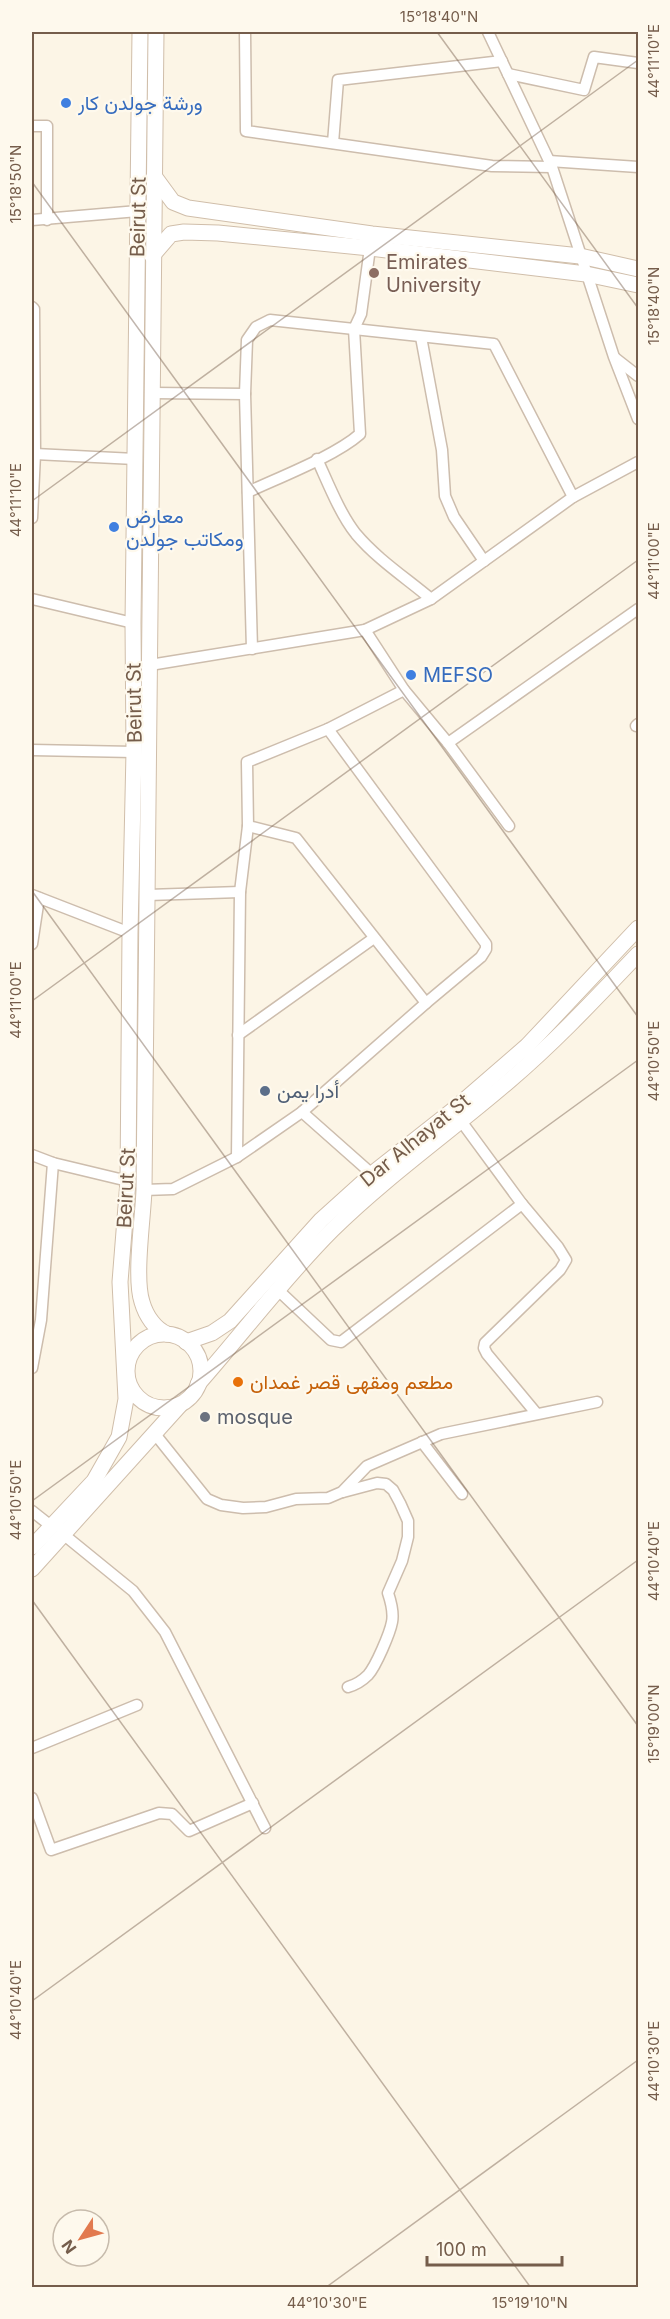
<svg xmlns="http://www.w3.org/2000/svg" width="670" height="2319" viewBox="0 0 670 2319" font-family="Inter,Vazirmatn,sans-serif">
<style>
.lines{fill:none;stroke-linecap:round;stroke-linejoin:round}
.street-casing{stroke:#cdbdad;stroke-width:13}
.secondary-casing{stroke:#d0beaa;stroke-width:17}
.street{stroke:#fff;stroke-width:10}
.secondary{stroke:#fff;stroke-width:15}
.ticks{fill:none;stroke:#755d4b;stroke-width:1.5;stroke-opacity:0.45}
.shop-dot{fill:#3f7fe0;stroke:#fef9ed;stroke-width:2}
.education-dot{fill:#8d6e63;stroke:#fef9ed;stroke-width:2}
.service-dot{fill:#5c6f8a;stroke:#fef9ed;stroke-width:2}
.food-dot{fill:#e8710a;stroke:#fef9ed;stroke-width:2}
.worship-dot{fill:#6b7280;stroke:#fef9ed;stroke-width:2}
.labels{text-anchor:middle;dominant-baseline:central;stroke-width:4.5;stroke-linejoin:round;paint-order:stroke}
.shop-label{font-size:20px;fill:#366cbe;stroke:#fef9ed;text-anchor:start}
.street-label{font-size:20px;fill:#755d4b;stroke:#fef9ed}
.education-label{font-size:20px;fill:#785e54;stroke:#fef9ed;text-anchor:start}
.service-label{font-size:20px;fill:#4e5e75;stroke:#fef9ed;text-anchor:start}
.food-label{font-size:20px;fill:#c56008;stroke:#fef9ed;text-anchor:start}
.worship-label{font-size:20px;fill:#5b616d;stroke:#fef9ed;text-anchor:start}
.neatline{fill:none;stroke:#755d4b;stroke-width:2}
.ticks-label{font-size:15px;text-anchor:middle;fill:#755d4b}
</style>
<rect width="100%" height="100%" fill="#fcf5e6"/>
<g class="lines">
<g class="street-casing">
<g id="street">
<path d="M245 32 246 131 492 166 552 167"/>
<path d="M488 32 552 167 614 357 638 419"/>
<path d="M508 74 584 90 594 57 638 63"/>
<path d="M32 126H47V220"/>
<path d="M333 143 338 80 502 61"/>
<path d="M549 161 638 167"/>
<path d="M32 220 138 211"/>
<path d="M32 307 34 309 35 454 32 518"/>
<path d="M421 337 442 450 445 496 454 517 484 561"/>
<path d="M615 358 638 376"/>
<path d="M153 393 245 394"/>
<path d="M35 454 135 459"/>
<path d="M317 459C328 483 340 514 356 534 377 559 406 578 431 599"/>
<path d="M248 492C280 477 335 456 360 434L354 329 361 314 370 248"/>
<path d="M32 599 133 623"/>
<path d="M365 630 404 690 448 743 509 826"/>
<path d="M252 649 245 394 247 340 256 327 270 320 494 344 573 497"/>
<path d="M150 665 365 630 431 599 573 497 638 462"/>
<path d="M636 726 638 724"/>
<path d="M328 729 486 944V949L481 957 426 1003"/>
<path d="M448 743 638 609"/>
<path d="M32 750 134 752"/>
<path d="M32 895 130 933"/>
<path d="M148 895 240 892"/>
<path d="M32 944 39 898"/>
<path d="M238 1035 374 938"/>
<path d="M302 1112 372 1174"/>
<path d="M461 1121 522 1204 558 1247 566 1260 560 1270 485 1343 484 1348 487 1354 536 1413"/>
<path d="M32 1155 53 1163 128 1181"/>
<path d="M237 1157 240 892 248 826 247 762 328 729 404 690"/>
<path d="M144 1190 173 1189 237 1157 302 1112 426 1003 296 838 248 826"/>
<path d="M278 1290 331 1340 341 1342 522 1204"/>
<path d="M32 1368 41 1320 53 1163"/>
<path d="M155 1434 207 1499 221 1505 243 1508 266 1507 296 1499 328 1498 342 1492 367 1466 441 1434 597 1402"/>
<path d="M422 1442 462 1494"/>
<path d="M343 1492 377 1483 386 1484 393 1490 400 1503 408 1521V1537L402 1561 388 1593C391 1602 394 1612 392 1622 390 1633 376 1666 368 1675 363 1680 355 1685 348 1687"/>
<path d="M32 1511 51 1526"/>
<path d="M63 1534 133 1591 165 1632 265 1828"/>
<path d="M32 1748 137 1705"/>
<path d="M32 1798 51 1850 159 1813 172 1814 189 1831 253 1803"/>
</g>
</g>
<g class="secondary-casing">
<g id="secondary">
<path d="M156 32 144 1190C143 1218 134 1278 142 1302 146 1316 155 1329 167 1334"/>
<path d="M154 176 173 202 188 208 372 234 580 256 638 269"/>
<path d="M152 256 171 234 184 232 218 233 370 248 586 274 638 285"/>
<circle cx="164" cy="1371" r="37"/>
<path d="M186 1342 212 1333 230 1321 321 1220 372 1174 452 1111 527 1046 638 928"/>
<path d="M198 1384C243 1333 284 1278 332 1230 387 1176 451 1131 509 1081 555 1042 596 998 638 954"/>
<path d="M32 1547 94 1481 119 1437 126 1399 120 1282 128 1181 130 933 134 752 133 623 140 32"/>
<path d="M32 1569 180 1405"/>
</g>
</g>
<use href="#street" class="street"/>
<use href="#secondary" class="secondary"/>
</g>
<path class="ticks" d="M437 32 638 308M32 182 638 1017M32 501 638 60M32 891 638 1726M32 1001 638 560M32 1501 638 1060M32 1600 531 2288M32 2001 638 1560M325 2288 638 2060"/>
<g class="shop-dot">
<circle cx="66" cy="103" r="6"/>
<circle cx="114" cy="527" r="6"/>
<circle cx="411" cy="675" r="6"/>
</g>
<circle class="education-dot" cx="374" cy="273" r="6"/>
<circle class="service-dot" cx="265" cy="1091" r="6"/>
<circle class="food-dot" cx="238" cy="1382" r="6"/>
<circle class="worship-dot" cx="205" cy="1417" r="6"/>
<g class="labels">
<g class="shop-label">
<text x="78" y="103">ورشة جولدن كار</text>
<text x="126" y="516">معارض<tspan x="126" dy="23">ومكاتب جولدن</tspan></text>
<text x="423" y="675">MEFSO</text>
</g>
<g class="street-label">
<text transform="translate(138 217) rotate(-89)">Beirut St</text>
<text transform="translate(134 703) rotate(-91)">Beirut St</text>
<text transform="translate(415 1140) rotate(-39)">Dar Alhayat St</text>
<text transform="translate(126 1188) rotate(-87)">Beirut St</text>
</g>
<g class="education-label">
<text x="386" y="262">Emirates<tspan x="386" dy="23">University</tspan></text>
</g>
<g class="service-label">
<text x="277" y="1091">أدرا يمن</text>
</g>
<g class="food-label">
<text x="250" y="1382">مطعم ومقهى قصر غمدان</text>
</g>
<g class="worship-label">
<text x="217" y="1417">mosque</text>
</g>
</g>
<rect width="670" height="2319" fill="none" stroke="#fef9ed" stroke-width="66"/>
<g transform="translate(81 2238) rotate(234)"><circle r="28" fill="#fef9ed" stroke="#c7bbac" stroke-width="1.5"/>
<path d="M0-4.5L10 22L0 15L-10 22Z" fill="#e27a4f"/>
<text y="-9" font-size="16" font-weight="bold" text-anchor="middle" fill="#755d4b">N</text>
</g>
<path d="M427 2256v9h135v-9" fill="none" stroke="#755d4b" stroke-width="3"/>
<text x="436" y="2256" font-size="18" fill="#755d4b" stroke="#fef9ed" stroke-width="4.5" paint-order="stroke">100 m</text>
<rect x="33" y="33" width="604" height="2253" class="neatline"/>
<g class="ticks-label">
<text x="439" y="22">15°18'40"N</text>
<text transform="translate(654 61) rotate(-90)" y="5">44°11'10"E</text>
<text transform="translate(16 184) rotate(-90)" y="5">15°18'50"N</text>
<text transform="translate(654 306) rotate(-90)" y="5">15°18'40"N</text>
<text transform="translate(16 500) rotate(-90)" y="5">44°11'10"E</text>
<text transform="translate(654 561) rotate(-90)" y="5">44°11'00"E</text>
<text transform="translate(16 1000) rotate(-90)" y="5">44°11'00"E</text>
<text transform="translate(654 1061) rotate(-90)" y="5">44°10'50"E</text>
<text transform="translate(16 1500) rotate(-90)" y="5">44°10'50"E</text>
<text transform="translate(654 1561) rotate(-90)" y="5">44°10'40"E</text>
<text transform="translate(654 1724) rotate(-90)" y="5">15°19'00"N</text>
<text transform="translate(16 2000) rotate(-90)" y="5">44°10'40"E</text>
<text transform="translate(654 2061) rotate(-90)" y="5">44°10'30"E</text>
<text x="327" y="2308">44°10'30"E</text>
<text x="530" y="2308">15°19'10"N</text>
</g>
</svg>
